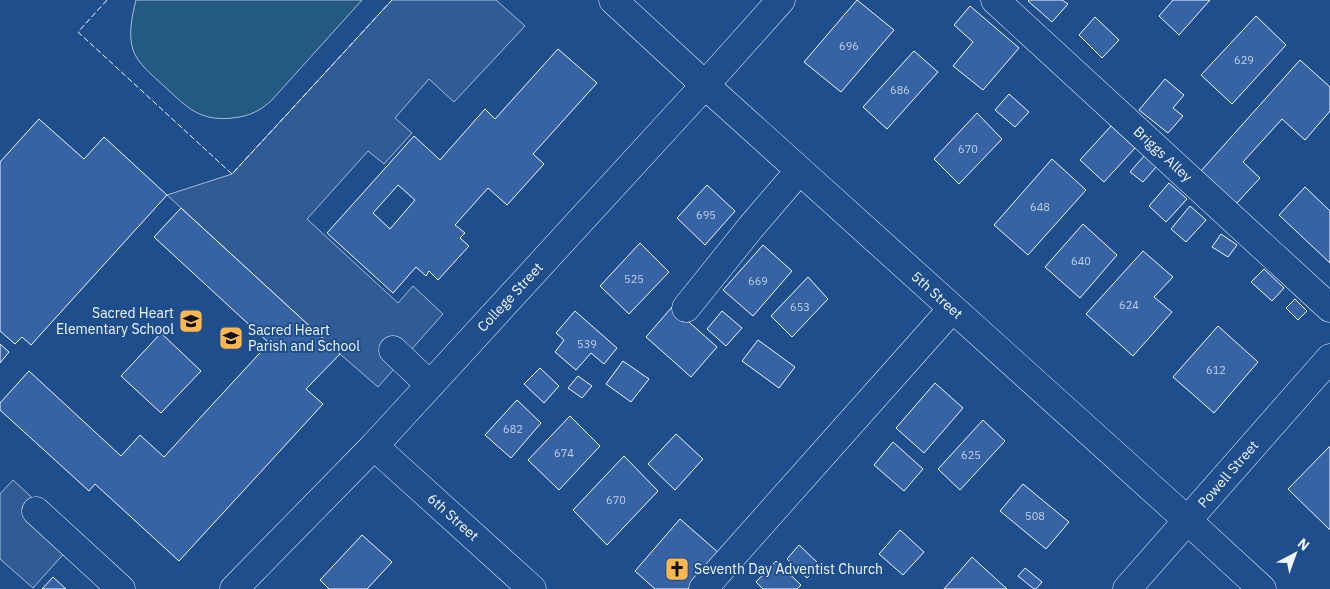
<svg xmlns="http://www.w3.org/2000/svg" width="1330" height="589" viewBox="0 0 1330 589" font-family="'IBM Plex Sans',sans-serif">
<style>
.green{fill:#245a82;stroke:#a8bbd7}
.parking{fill:#305b95;stroke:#a8bbd7}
.building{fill:#3563a3;stroke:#f2f6ff;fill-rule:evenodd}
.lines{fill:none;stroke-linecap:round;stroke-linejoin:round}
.minor-casing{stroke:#f2f6ff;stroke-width:29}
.minor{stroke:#1f4e8c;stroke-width:28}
.fence{stroke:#f2f6ff;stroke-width:1;stroke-dasharray:6 2.5;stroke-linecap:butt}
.labels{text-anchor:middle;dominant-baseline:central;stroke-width:4;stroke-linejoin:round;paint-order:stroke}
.number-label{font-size:11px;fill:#c3d1e8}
.street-label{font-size:14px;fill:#f2f6ff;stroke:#1f4e8c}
.poi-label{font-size:14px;fill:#f2f6ff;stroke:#1f4e8c;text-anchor:start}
</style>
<rect width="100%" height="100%" fill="#1f4e8c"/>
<path class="green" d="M136 0H362L271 101C266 105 260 110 255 112 242 119 216 121 202 115 188 110 174 95 163 85 152 75 138 64 133 50 128 34 132 16 136 0Z"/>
<g class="parking">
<path d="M392 0H496L525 26 454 102 429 79 395 118 412 133 384 164 368 151 307 219 398 303 413 286 443 314 378 387 340 354 167 195 232 174Z"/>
<path d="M13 480 77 539 33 588 0 559V494Z"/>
</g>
<g class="building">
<path d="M857 0 894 30 841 92 804 62Z"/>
<path d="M1029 0H1062L1068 4 1052 22 1028 1Z"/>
<path d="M1173 0H1210L1179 35 1159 16Z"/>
<path d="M970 6 1019 48 983 90 953 66 973 42 954 25Z"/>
<path d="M1256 16 1286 45 1232 104 1201 75Z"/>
<path d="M1095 17 1119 40 1102 58 1079 35Z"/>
<path d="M558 49 597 83 533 154 544 164 507 205 488 188 455 225 465 233 460 238 469 246 438 280 429 271 426 276 416 267 393 293 327 233 414 136 440 160 485 109 495 119ZM398 185 415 200 390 229 373 213Z"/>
<path d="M914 51 938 72 887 129 863 107Z"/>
<path d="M1300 60 1330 87V111L1305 140 1282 119 1243 162 1260 178 1236 204 1200 172Z"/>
<path d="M1165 79 1184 95 1173 108 1183 116 1168 133 1139 110Z"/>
<path d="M1009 94 1029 112 1015 127 995 110Z"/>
<path d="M977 113 1002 139 959 184 934 159Z"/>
<path d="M39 119 84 159 104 137 167 195 31 345 22 337 15 344 0 331V162Z"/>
<path d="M1111 126 1135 148 1104 182 1080 160Z"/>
<path d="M1144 156 1157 166 1143 182 1130 172Z"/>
<path d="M1052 159 1086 190 1028 255 994 225Z"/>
<path d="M1169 183 1187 199 1166 222 1149 206Z"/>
<path d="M707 185 735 211 705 245 677 218Z"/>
<path d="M1305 187 1330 211V263L1279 215Z"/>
<path d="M1190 206 1206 220 1186 242 1171 229Z"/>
<path d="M181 208 340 354 306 389 323 404 179 561 95 484 89 491 0 410V403L29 371 121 456 140 435 164 457 269 343 154 237Z"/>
<path d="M1083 224 1117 255 1080 298 1045 267Z"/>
<path d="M1221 234 1237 245 1228 257 1212 247Z"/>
<path d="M640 243 669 272 629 314 600 286Z"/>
<path d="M763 245 792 271 753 316 723 290Z"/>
<path d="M1143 251 1173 277 1154 297 1172 312 1133 356 1086 314Z"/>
<path d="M1264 269 1284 288 1272 301 1251 282Z"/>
<path d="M808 277 828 299 792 337 771 316Z"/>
<path d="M1295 299 1307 311 1298 320 1286 308Z"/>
<path d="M672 307 717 347 691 377 646 337Z"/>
<path d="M575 311 617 348 604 364 591 353 576 370 555 352 564 340 556 333Z"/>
<path d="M722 311 742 328 726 346 707 329Z"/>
<path d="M1218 326 1258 362 1214 413 1173 377Z"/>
<path d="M161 333 201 371 161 413 121 376Z"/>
<path d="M758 340 795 367 779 388 742 361Z"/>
<path d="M0 344 9 352 0 363Z"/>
<path d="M623 361 649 379 631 402 606 384Z"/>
<path d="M540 368 559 386 544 403 524 384Z"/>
<path d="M578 376 592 386 582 398 568 388Z"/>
<path d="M935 383 963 408 924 453 896 428Z"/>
<path d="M517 400 541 423 511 458 485 435Z"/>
<path d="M570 416 600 446 559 490 528 460Z"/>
<path d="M983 420 1005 441 960 490 938 469Z"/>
<path d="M676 434 703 459 675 490 648 464Z"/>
<path d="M893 442 923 469 904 491 874 465Z"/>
<path d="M1330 446V530L1288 489Z"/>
<path d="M624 456 658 491 607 545 573 510Z"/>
<path d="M1023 484 1069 522 1046 549 1000 511Z"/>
<path d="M680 519 720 554 688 589H655L635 571Z"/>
<path d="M900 530 924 552 903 575 879 554Z"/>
<path d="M362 535 392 562 367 589H329L320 580Z"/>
<path d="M799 545 819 564 807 578 787 559Z"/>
<path d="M972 557 1007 589H944Z"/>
<path d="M776 561 801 585 797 589H763L756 582Z"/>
<path d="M1025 568 1042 582 1036 589H1034L1018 576Z"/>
<path d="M53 577 66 589H42Z"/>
</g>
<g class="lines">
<g class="minor-casing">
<g id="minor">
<path d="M613 0 705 85 1187 520 1262 589"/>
<path d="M995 0 1330 308"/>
<path d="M686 308 751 227 799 171"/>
<path d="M393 350 430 385"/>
<path d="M374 446 532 589"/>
<path d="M36 511 121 589"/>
<path d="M234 589 374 446 705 85 781 0"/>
<path d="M703 589 952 309"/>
<path d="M1127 589 1330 358"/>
</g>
</g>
<use href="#minor" class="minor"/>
<path class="fence" d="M107 0 78 32 232 174 392 0"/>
</g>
<defs>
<g id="school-square" transform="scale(1.25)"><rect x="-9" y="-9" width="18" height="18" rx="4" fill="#ffb74d" stroke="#1f4e8c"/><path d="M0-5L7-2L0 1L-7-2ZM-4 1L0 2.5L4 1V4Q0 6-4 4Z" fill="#111"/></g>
<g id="church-square" transform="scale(1.25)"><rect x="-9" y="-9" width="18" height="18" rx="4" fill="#ffb74d" stroke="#1f4e8c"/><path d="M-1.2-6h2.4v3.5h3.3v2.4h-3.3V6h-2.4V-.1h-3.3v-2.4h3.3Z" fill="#111"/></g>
</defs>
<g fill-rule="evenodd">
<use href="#school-square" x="191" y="321"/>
<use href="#school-square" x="231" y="338"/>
<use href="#church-square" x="677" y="569"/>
</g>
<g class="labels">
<g class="number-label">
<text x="849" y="46">696</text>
<text x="1244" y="60">629</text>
<text x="900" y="90">686</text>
<text x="968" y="149">670</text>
<text x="1040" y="207">648</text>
<text x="706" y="215">695</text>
<text x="1081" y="261">640</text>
<text x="634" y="279">525</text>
<text x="758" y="281">669</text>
<text x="1129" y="305">624</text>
<text x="800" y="307">653</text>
<text x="587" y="344">539</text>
<text x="1216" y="370">612</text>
<text x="513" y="429">682</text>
<text x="564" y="453">674</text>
<text x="971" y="455">625</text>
<text x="616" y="500">670</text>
<text x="1035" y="516">508</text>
</g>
<g class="street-label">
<text transform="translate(1163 154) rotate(43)">Briggs Alley</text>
<text transform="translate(937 295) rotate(42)">5th Street</text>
<text transform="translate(510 297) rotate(-47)">College Street</text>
<text transform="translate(1228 474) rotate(-49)">Powell Street</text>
<text transform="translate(453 517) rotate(42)">6th Street</text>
</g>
<g class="poi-label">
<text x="174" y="313" text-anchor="end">Sacred Heart<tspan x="174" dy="16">Elementary School</tspan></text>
<text x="248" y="330">Sacred Heart<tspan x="248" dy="16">Parish and School</tspan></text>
<text x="694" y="569">Seventh Day Adventist Church</text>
</g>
</g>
<g transform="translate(1295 554) rotate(41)" stroke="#1f4e8c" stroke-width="4" paint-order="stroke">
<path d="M0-4L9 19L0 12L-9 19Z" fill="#f2f6ff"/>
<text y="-8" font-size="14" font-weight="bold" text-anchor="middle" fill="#f2f6ff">N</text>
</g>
</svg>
